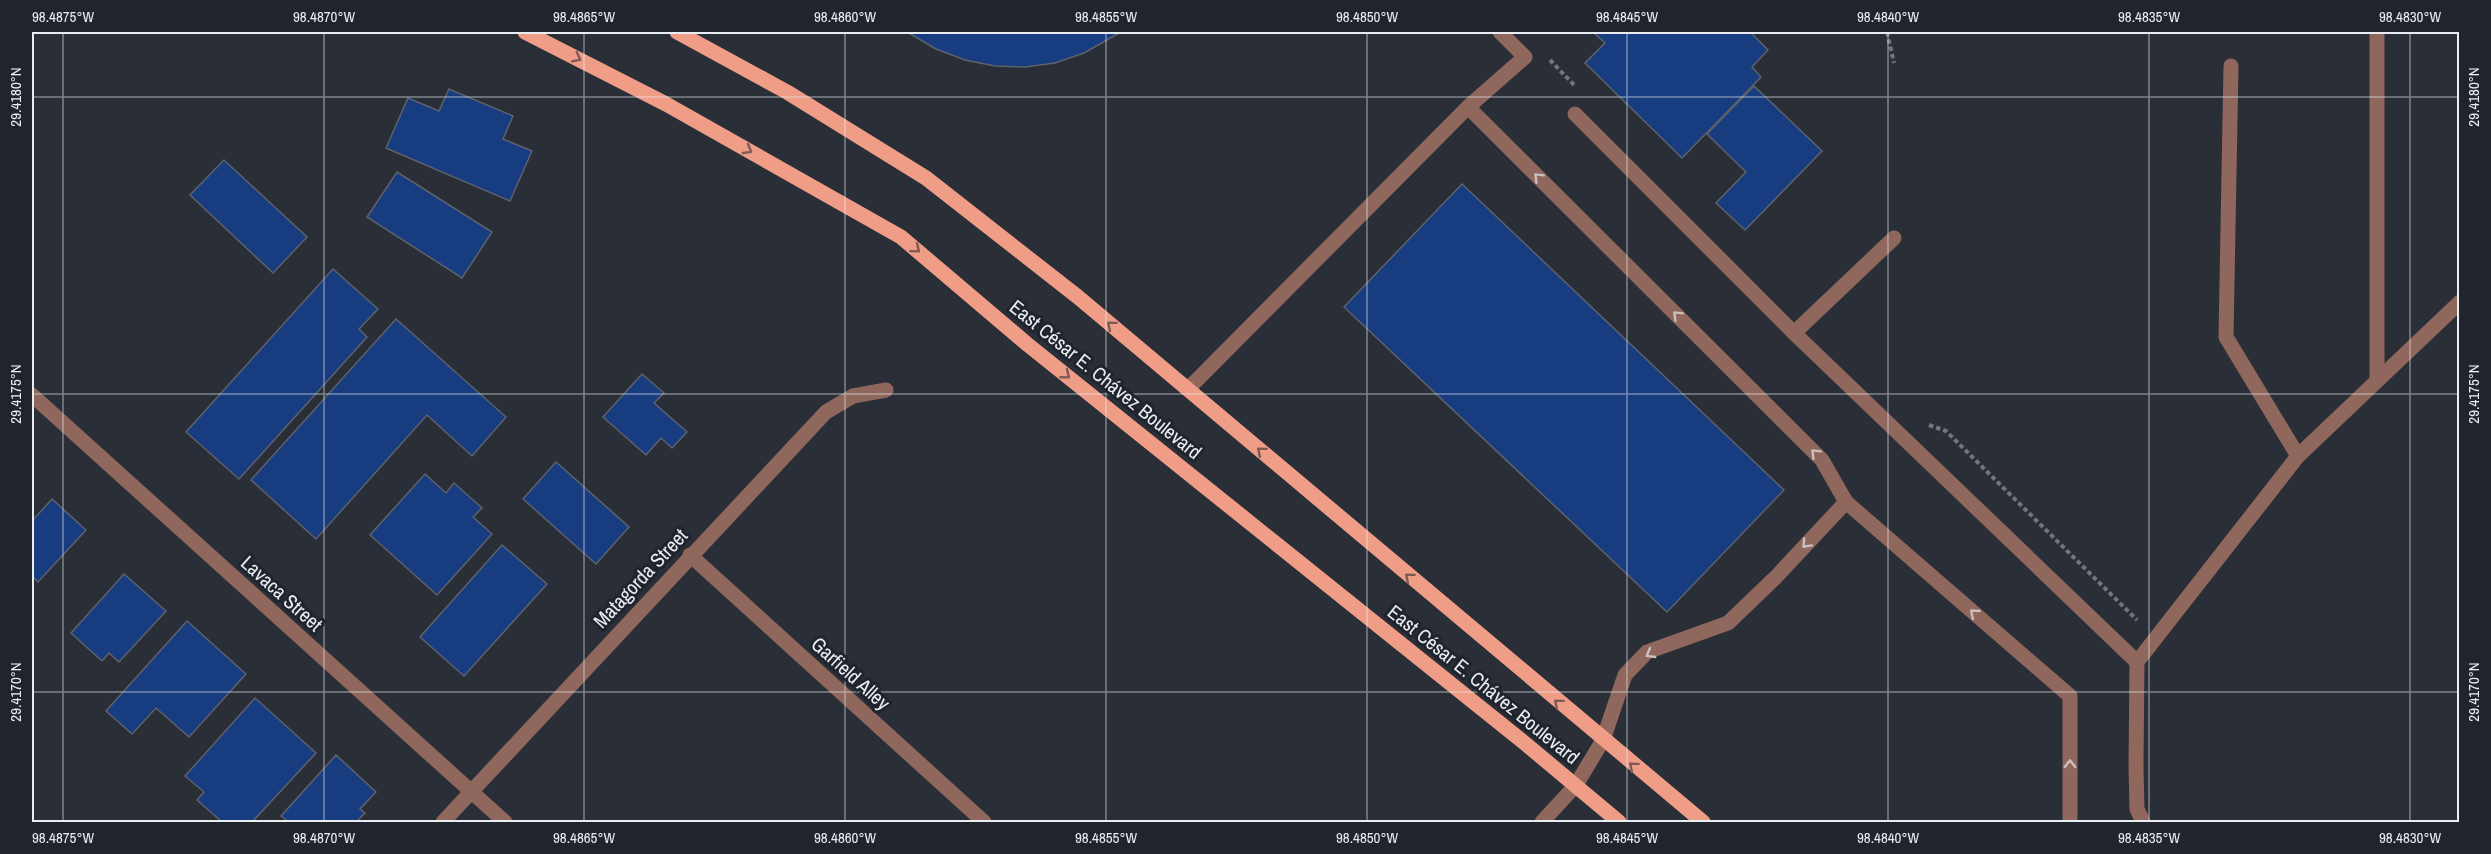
<svg xmlns="http://www.w3.org/2000/svg" width="2491" height="854" viewBox="0 0 2491 854" font-family="'Archivo Narrow',sans-serif">
<style>
.building{fill:#183c80;stroke:#5d626c;stroke-width:1.5}
.lines{fill:none;stroke-linecap:round;stroke-linejoin:round}
.path{stroke:#71767d;stroke-width:4;stroke-dasharray:4.5 3;stroke-linecap:butt}
.lane{stroke:#8f675c;stroke-width:15}
.street{stroke:#8f675c;stroke-width:15}
.primary{stroke:#f09d88;stroke-width:15}
.oneway{stroke:#7e5a56}
.oneway2{stroke:#cabebe}
.ticks{fill:none;stroke:#e9edf2;stroke-width:1.5;stroke-opacity:0.45}
.labels{text-anchor:middle;dominant-baseline:central;stroke-width:6;stroke-linejoin:round;paint-order:stroke}
.street-label{font-size:20px;fill:#e9edf2;stroke:#20242d}
.neatline{fill:none;stroke:#e9edf2;stroke-width:2}
.ticks-label{font-size:15px;text-anchor:middle;fill:#e9edf2}
</style>
<rect width="100%" height="100%" fill="#292e37"/>
<g class="building">
<path d="M907 32H1121L1084 53 1055 63 1025 67 995 66 965 60 936 49Z"/>
<path d="M1593 32H1755L1753 35 1768 50 1752 67 1761 77 1682 158 1585 63 1605 43Z"/>
<path d="M1754 86 1822 151 1745 230 1716 203 1746 172 1707 134Z"/>
<path d="M449 89 513 116 503 139 532 151 510 201 386 148 408 98 439 111Z"/>
<path d="M224 160 307 237 273 273 190 195Z"/>
<path d="M397 172 492 232 462 278 367 217Z"/>
<path d="M1462 184 1784 490 1667 612 1344 307Z"/>
<path d="M333 269 378 309 359 329 367 337 239 479 186 432Z"/>
<path d="M396 319 506 417 472 456 427 415 316 539 251 480Z"/>
<path d="M642 374 664 393 654 403 687 432 672 448 661 438 646 455 603 417Z"/>
<path d="M556 462 629 527 596 564 523 499Z"/>
<path d="M425 474 446 493 454 483 482 508 473 517 492 534 437 595 370 535Z"/>
<path d="M52 499 86 530 38 582 32 576V521Z"/>
<path d="M502 545 547 584 464 676 420 637Z"/>
<path d="M124 574 166 611 119 662 109 653 102 661 71 633Z"/>
<path d="M187 621 246 674 189 737 156 708 132 734 106 711Z"/>
<path d="M255 698 316 753 252 822H222L197 800 204 792 185 776Z"/>
<path d="M336 755 376 792 360 809 365 813 356 822H289L281 816Z"/>
</g>
<g class="lines">
<g class="path">
<path d="M1887 32 1894 63"/>
<path d="M1550 60 1576 87"/>
<path d="M1929 425 1946 431 2137 620"/>
</g>
<g class="lane">
<path d="M2377 32V380"/>
<path d="M1468 107 1822 460 1846 502 2070 696V822"/>
<path d="M1575 114 1794 333 2137 662"/>
<path d="M1794 333 1894 238"/>
<path d="M1188 389 1468 107 1525 57 1500 32"/>
<path d="M2298 456 2460 302"/>
<path d="M690 555 984 822"/>
<path d="M1603 740 1625 675 1647 652 1728 623 1776 577 1846 502"/>
<path d="M2143 822 2137 809 2136 767 2137 662 2298 456 2226 337 2231 66"/>
</g>
<g class="street">
<path d="M32 395 505 822"/>
<path d="M443 822 826 412 853 396 886 390"/>
<path d="M1542 822 1576 785 1603 740"/>
</g>
<g class="primary">
<path d="M525 32 666 104 901 237 1027 344 1527 745 1619 822"/>
<path d="M677 32 787 92 926 178 1078 297 1703 822"/>
</g>
</g>
<defs><path id="oneway-chevron" d="M-2-3.5L2.5 0L-2 3.5" fill="none" stroke-width="1.6" stroke-linecap="round" stroke-linejoin="round" transform="scale(1.5)"/></defs>
<g class="oneway">
<use href="#oneway-chevron" transform="translate(577 58) rotate(27)"/>
<use href="#oneway-chevron" transform="translate(748 150) rotate(30)"/>
<use href="#oneway-chevron" transform="translate(916 249) rotate(40)"/>
<use href="#oneway-chevron" transform="translate(1111 325) rotate(-140)"/>
<use href="#oneway-chevron" transform="translate(1066 375) rotate(39)"/>
<use href="#oneway-chevron" transform="translate(1261 451) rotate(-140)"/>
<use href="#oneway-chevron" transform="translate(1409 577) rotate(-140)"/>
<use href="#oneway-chevron" transform="translate(1558 703) rotate(-140)"/>
<use href="#oneway-chevron" transform="translate(1633 766) rotate(-140)"/>
</g>
<g class="oneway2">
<use href="#oneway-chevron" transform="translate(1538 177) rotate(-135)"/>
<use href="#oneway-chevron" transform="translate(1677 315) rotate(-135)"/>
<use href="#oneway-chevron" transform="translate(1815 453) rotate(-135)"/>
<use href="#oneway-chevron" transform="translate(1806 544) rotate(133)"/>
<use href="#oneway-chevron" transform="translate(1974 613) rotate(-139)"/>
<use href="#oneway-chevron" transform="translate(1650 654) rotate(150)"/>
<use href="#oneway-chevron" transform="translate(2070 764) rotate(-90)"/>
</g>
<path class="ticks" d="M63 32V822M324 32V822M584 32V822M845 32V822M1106 32V822M1367 32V822M1627 32V822M1888 32V822M2149 32V822M2410 32V822M32 97H2460M32 394H2460M32 692H2460"/>
<g class="labels">
<g class="street-label">
<text transform="translate(1106 379) rotate(39)">East César E. Chávez Boulevard</text>
<text transform="translate(640 578) rotate(-47)">Matagorda Street</text>
<text transform="translate(282 593) rotate(42)">Lavaca Street</text>
<text transform="translate(851 673) rotate(42)">Garfield Alley</text>
<text transform="translate(1484 684) rotate(39)">East César E. Chávez Boulevard</text>
</g>
</g>
<rect width="2491" height="854" fill="none" stroke="#20242d" stroke-width="66"/>
<rect x="33" y="33" width="2425" height="788" class="neatline"/>
<g class="ticks-label">
<text x="63" y="22">98.4875°W</text>
<text x="324" y="22">98.4870°W</text>
<text x="584" y="22">98.4865°W</text>
<text x="845" y="22">98.4860°W</text>
<text x="1106" y="22">98.4855°W</text>
<text x="1367" y="22">98.4850°W</text>
<text x="1627" y="22">98.4845°W</text>
<text x="1888" y="22">98.4840°W</text>
<text x="2149" y="22">98.4835°W</text>
<text x="2410" y="22">98.4830°W</text>
<text transform="translate(16 97) rotate(-90)" y="5">29.4180°N</text>
<text transform="translate(2474 97) rotate(-90)" y="5">29.4180°N</text>
<text transform="translate(16 394) rotate(-90)" y="5">29.4175°N</text>
<text transform="translate(2474 394) rotate(-90)" y="5">29.4175°N</text>
<text transform="translate(16 692) rotate(-90)" y="5">29.4170°N</text>
<text transform="translate(2474 692) rotate(-90)" y="5">29.4170°N</text>
<text x="63" y="843">98.4875°W</text>
<text x="324" y="843">98.4870°W</text>
<text x="584" y="843">98.4865°W</text>
<text x="845" y="843">98.4860°W</text>
<text x="1106" y="843">98.4855°W</text>
<text x="1367" y="843">98.4850°W</text>
<text x="1627" y="843">98.4845°W</text>
<text x="1888" y="843">98.4840°W</text>
<text x="2149" y="843">98.4835°W</text>
<text x="2410" y="843">98.4830°W</text>
</g>
</svg>
